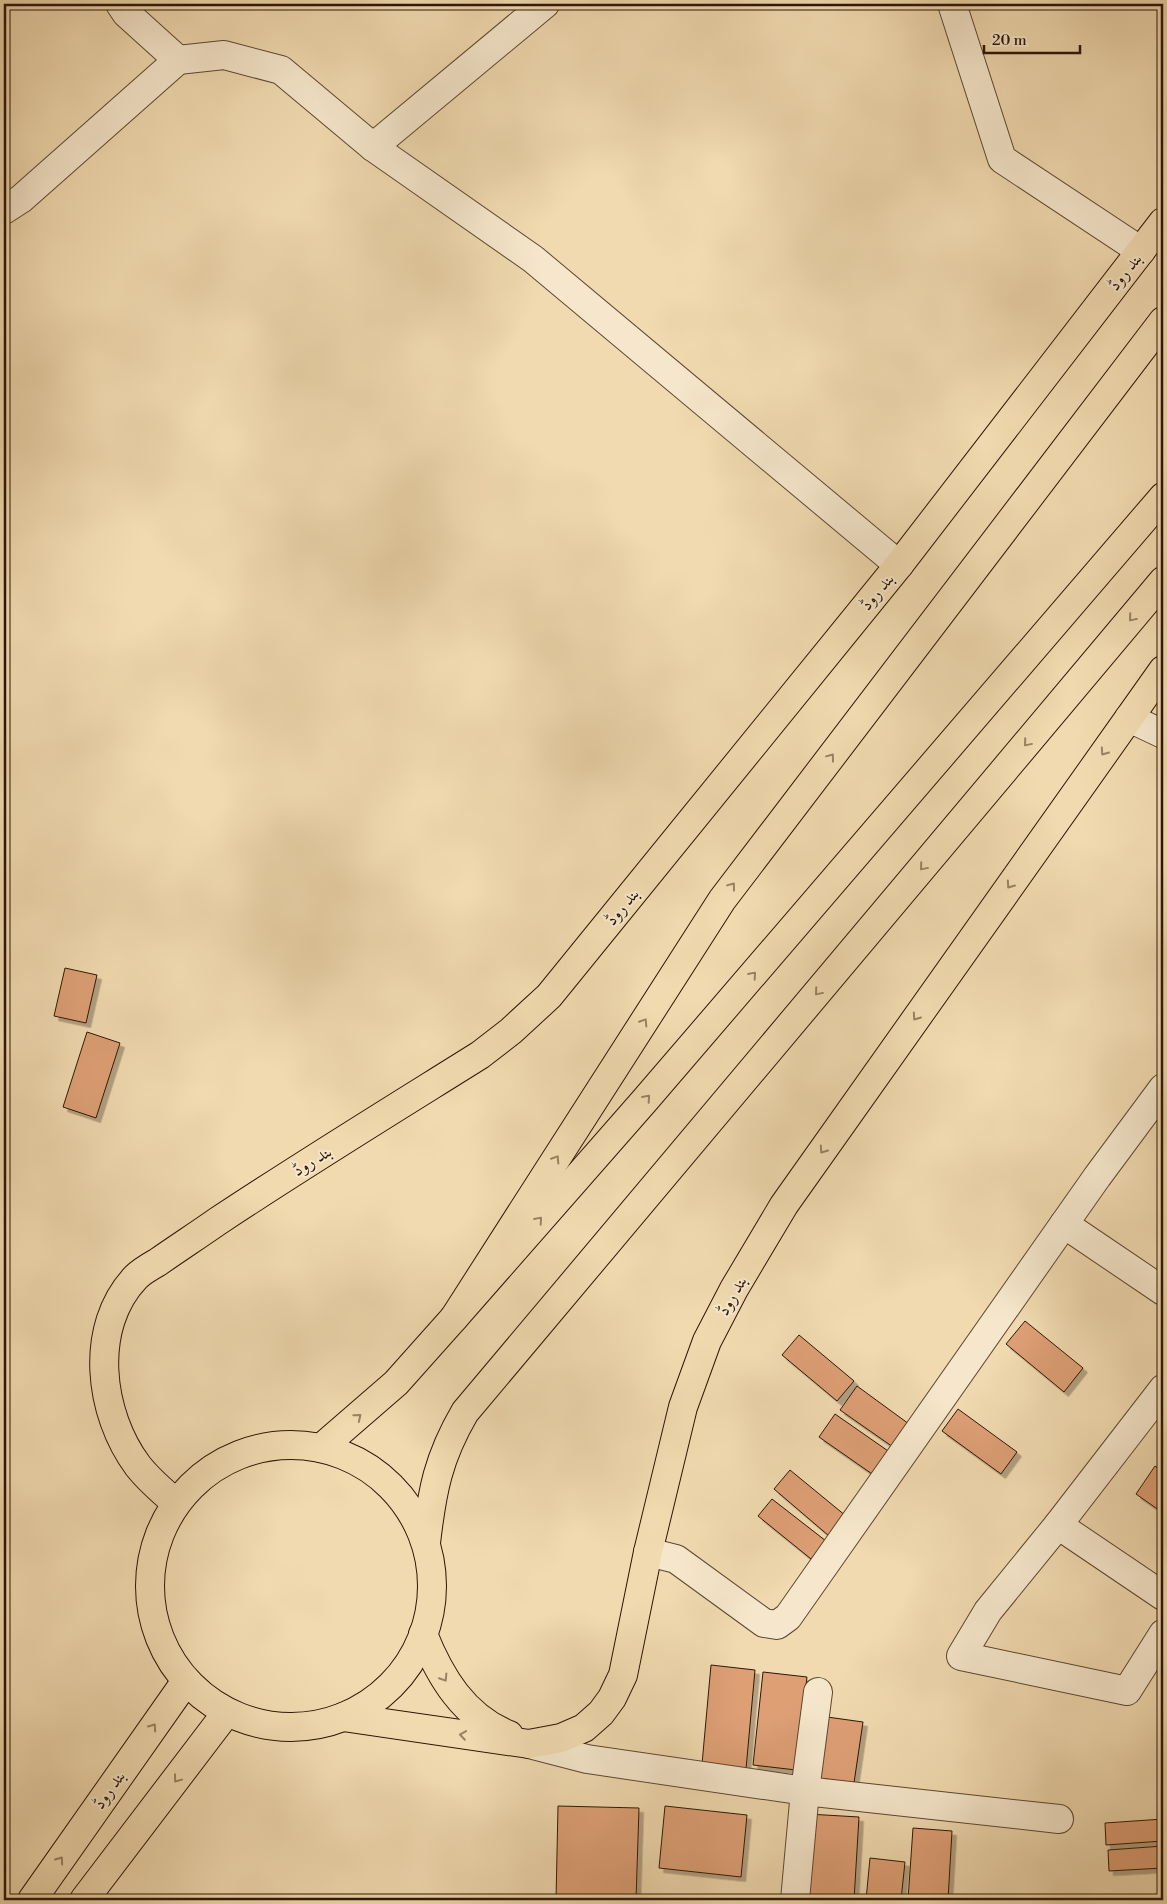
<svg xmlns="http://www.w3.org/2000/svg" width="1167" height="1904" viewBox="0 0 1167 1904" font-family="'Libre Bodoni',Amiri,serif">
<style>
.building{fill:#de9f74;stroke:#2c1605;filter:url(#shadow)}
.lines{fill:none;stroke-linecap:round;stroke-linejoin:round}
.minor-casing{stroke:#5d4730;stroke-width:30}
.major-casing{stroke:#2c1605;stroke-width:30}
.highway-casing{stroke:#2c1605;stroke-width:30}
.minor{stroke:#f6e7cc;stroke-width:28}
.major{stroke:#f1dab0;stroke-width:28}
.highway{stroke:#f1dab0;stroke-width:28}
.oneway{stroke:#988263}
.labels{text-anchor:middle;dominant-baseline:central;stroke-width:4;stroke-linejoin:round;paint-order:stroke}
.street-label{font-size:18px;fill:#2c1605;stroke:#f6e7cc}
</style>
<defs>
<filter id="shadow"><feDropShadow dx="4.5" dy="4.5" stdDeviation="0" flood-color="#0004"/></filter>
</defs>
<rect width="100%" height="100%" fill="#f1dab0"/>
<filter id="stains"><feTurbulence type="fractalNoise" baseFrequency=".004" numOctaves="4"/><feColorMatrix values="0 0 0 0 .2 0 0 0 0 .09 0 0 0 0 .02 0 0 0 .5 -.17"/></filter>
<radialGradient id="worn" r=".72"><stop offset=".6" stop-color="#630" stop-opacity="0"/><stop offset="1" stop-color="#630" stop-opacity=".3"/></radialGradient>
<g class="building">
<path d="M65 968 97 975 86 1023 54 1016Z"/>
<path d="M87 1032 120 1043 96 1118 63 1107Z"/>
<path d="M1025 1321 1083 1368 1064 1392 1006 1344Z"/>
<path d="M799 1335 854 1381 837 1401 782 1355Z"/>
<path d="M857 1386 909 1424 893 1447 840 1410Z"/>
<path d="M958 1409 1017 1452 1001 1474 942 1431Z"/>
<path d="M835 1414 891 1453 875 1476 819 1437Z"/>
<path d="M1155 1466 1163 1472V1513L1136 1494Z"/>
<path d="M790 1470 846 1516 829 1536 774 1489Z"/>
<path d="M772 1499 826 1541 811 1559 758 1516Z"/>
<path d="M711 1665 755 1670 746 1769 702 1764Z"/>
<path d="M763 1672 807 1677 796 1770 753 1765Z"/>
<path d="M820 1716 863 1722 854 1783 812 1777Z"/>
<path d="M558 1806 639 1808 636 1900H556Z"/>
<path d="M665 1806 747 1815 741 1877 659 1868Z"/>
<path d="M808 1814 859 1817 854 1900H803Z"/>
<path d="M1163 1819V1841L1106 1845 1105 1823Z"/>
<path d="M913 1828 952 1831 948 1900H908Z"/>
<path d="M1163 1846V1868L1109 1871 1108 1850Z"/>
<path d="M870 1858 905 1862 901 1900H866Z"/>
</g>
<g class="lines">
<g class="minor-casing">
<g id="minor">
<path d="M952 4 1002 159 1141 251"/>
<path d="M178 60 224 55 281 70 373 147 533 259 899 565"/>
<path d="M373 147 545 4"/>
<path d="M4 210 21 199 178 60 126 13 120 4"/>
<path d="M1129 718 1163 734"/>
<path d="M1064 1224 1163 1291"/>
<path d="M1163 1389 1058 1525 1163 1596"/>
<path d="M1058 1525 988 1611 961 1656 1127 1691 1163 1634"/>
<path d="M648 1552 676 1559 764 1623 777 1625 788 1617 1097 1177 1163 1088"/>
<path d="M529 1744 587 1759 805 1791 1059 1819"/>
<path d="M795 1900 805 1791 818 1692"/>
</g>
</g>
<g class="major-casing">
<g id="major">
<circle cx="291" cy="1586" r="141"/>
<path d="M321 1448 396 1383 454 1318 646 1099 1163 497"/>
<path d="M176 1503C163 1492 149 1480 138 1466 99 1414 88 1327 136 1277 142 1271 151 1266 158 1262 178 1248 198 1235 218 1221 304 1164 392 1110 480 1055L511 1031 549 996 899 565 1163 222"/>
<path d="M426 1543C432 1491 438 1458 465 1412L1163 581"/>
<path d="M423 1634C440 1677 464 1717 509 1735"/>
<path d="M343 1717 529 1744 561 1738 584 1728 601 1713 612 1698 623 1675 648 1552 683 1407 707 1341 734 1289 784 1205 1163 670"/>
<path d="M32 1900 186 1681"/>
<path d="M84 1900 227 1712"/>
</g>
</g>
<g class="highway-casing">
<path id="highway" d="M454 1318 722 900 1163 321"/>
</g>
<use href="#minor" class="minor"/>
<use href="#major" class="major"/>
<use href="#highway" class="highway"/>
</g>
<defs><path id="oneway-chevron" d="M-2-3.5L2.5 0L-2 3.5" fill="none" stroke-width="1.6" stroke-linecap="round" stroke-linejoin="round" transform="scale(1.25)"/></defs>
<g class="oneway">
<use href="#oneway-chevron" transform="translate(1132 618) rotate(130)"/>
<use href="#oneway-chevron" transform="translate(1027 743) rotate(130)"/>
<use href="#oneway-chevron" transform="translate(1104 752) rotate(125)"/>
<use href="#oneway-chevron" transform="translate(831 757) rotate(-53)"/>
<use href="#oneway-chevron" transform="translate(923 867) rotate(130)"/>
<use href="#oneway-chevron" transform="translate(1010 885) rotate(125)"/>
<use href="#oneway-chevron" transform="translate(732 886) rotate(-53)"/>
<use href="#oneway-chevron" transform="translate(753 975) rotate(-49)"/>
<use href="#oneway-chevron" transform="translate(818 992) rotate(130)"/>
<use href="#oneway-chevron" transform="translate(916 1017) rotate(125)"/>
<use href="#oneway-chevron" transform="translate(644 1022) rotate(-57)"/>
<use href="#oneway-chevron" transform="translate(647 1098) rotate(-49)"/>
<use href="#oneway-chevron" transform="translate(823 1150) rotate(125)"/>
<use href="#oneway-chevron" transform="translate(556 1159) rotate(-57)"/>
<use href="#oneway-chevron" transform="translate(539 1220) rotate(-49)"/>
<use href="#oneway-chevron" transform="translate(358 1417) rotate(-39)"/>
<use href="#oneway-chevron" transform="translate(444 1678) rotate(58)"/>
<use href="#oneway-chevron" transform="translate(153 1727) rotate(-55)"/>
<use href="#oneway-chevron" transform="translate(463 1735) rotate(-172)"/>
<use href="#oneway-chevron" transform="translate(177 1779) rotate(127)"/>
<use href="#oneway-chevron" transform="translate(60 1860) rotate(-55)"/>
</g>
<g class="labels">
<g class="street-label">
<text transform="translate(1125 272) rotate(-52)">بند روڈ</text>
<text transform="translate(877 592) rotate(-51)">بند روڈ</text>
<text transform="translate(622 907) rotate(-51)">بند روڈ</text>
<text transform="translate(312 1161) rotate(-32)">بند روڈ</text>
<text transform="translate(732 1296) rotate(-61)">بند روڈ</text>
<text transform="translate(109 1790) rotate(-55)">بند روڈ</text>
</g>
</g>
<rect width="1167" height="1904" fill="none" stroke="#f1dab0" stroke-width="20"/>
<rect x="5" y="5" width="1157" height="1894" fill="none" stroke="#2c1605" stroke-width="2.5"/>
<rect x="10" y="10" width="1147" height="1884" fill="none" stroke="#2c1605"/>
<path d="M984 45v8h96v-8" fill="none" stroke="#2c1605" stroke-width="2.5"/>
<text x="992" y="45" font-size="15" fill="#2c1605" stroke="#f6e7cc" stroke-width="4" paint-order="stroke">20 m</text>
<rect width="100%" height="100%" filter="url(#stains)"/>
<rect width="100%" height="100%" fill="url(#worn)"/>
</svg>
